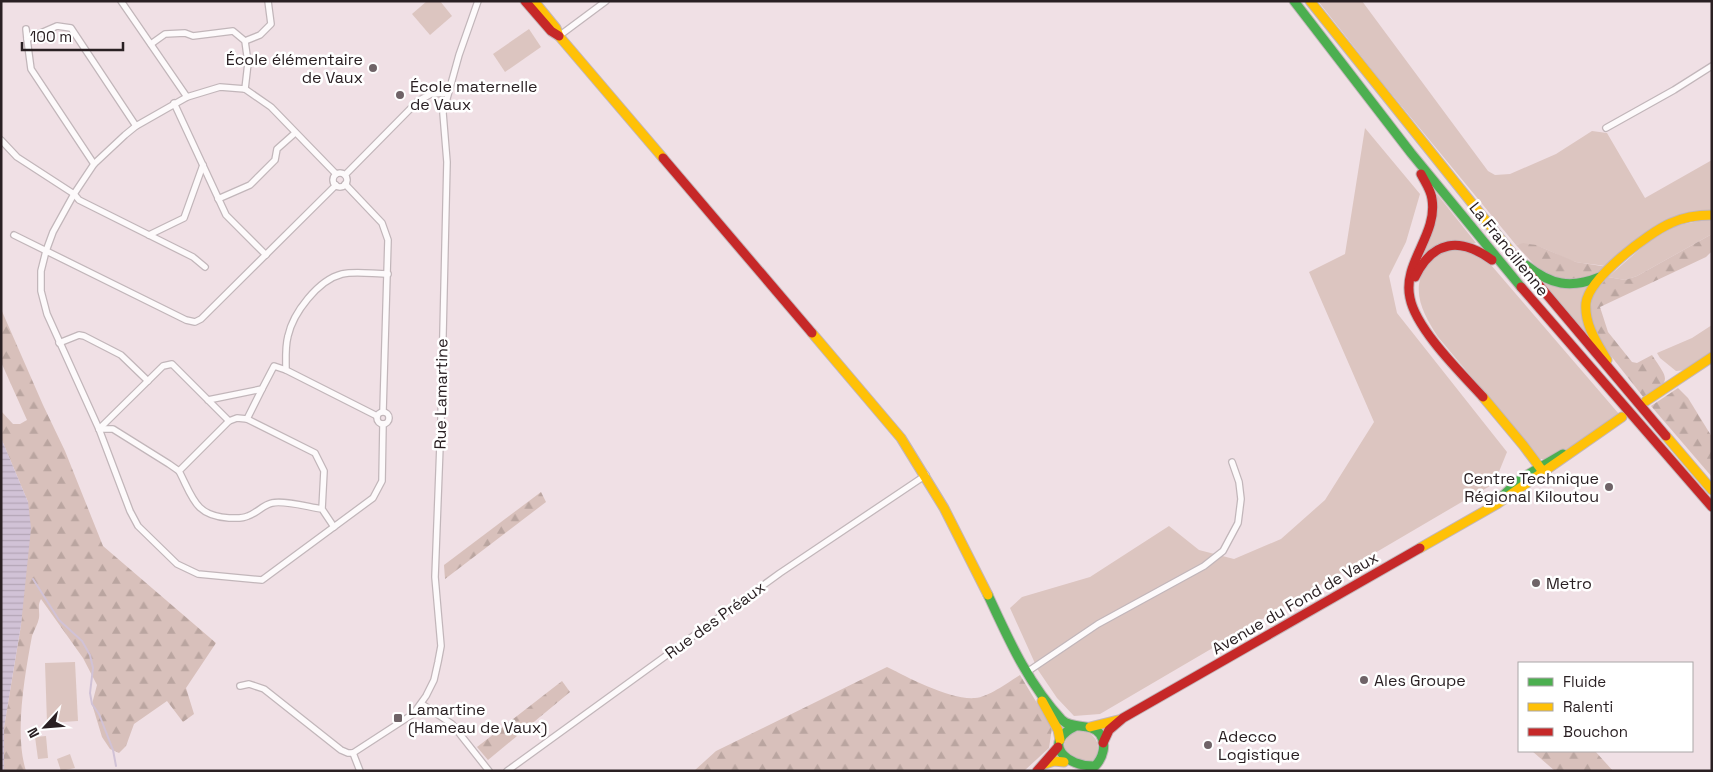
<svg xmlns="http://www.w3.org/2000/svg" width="1713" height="772" viewBox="0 0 1713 772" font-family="'Space Grotesk',sans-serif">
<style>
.green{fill:#dcc5c0}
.forest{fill:url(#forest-firs)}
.water{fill:url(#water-rules)}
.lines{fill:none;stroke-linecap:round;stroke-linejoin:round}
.stream{stroke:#d1c2d6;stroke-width:2}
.street-casing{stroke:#c2b6ba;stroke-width:8}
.fast-casing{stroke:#c2b6ba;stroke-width:11}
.slow-casing{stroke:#c2b6ba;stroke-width:11}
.jam-casing{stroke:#c2b6ba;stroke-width:11}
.street{stroke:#fdfafb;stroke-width:5.5}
.fast{stroke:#4caf50;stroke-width:9}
.slow{stroke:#ffc107;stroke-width:9}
.jam{stroke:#c62828;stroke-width:9}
.poi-dot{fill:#6f6367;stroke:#fff;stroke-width:2}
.labels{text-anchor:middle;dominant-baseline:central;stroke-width:5;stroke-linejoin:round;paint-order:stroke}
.poi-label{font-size:16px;fill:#2a2023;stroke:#fff;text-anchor:start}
.street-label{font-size:16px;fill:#2a2023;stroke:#fff}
</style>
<defs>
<pattern id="forest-firs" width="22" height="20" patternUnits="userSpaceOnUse" patternTransform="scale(1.25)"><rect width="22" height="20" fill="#d8c0bb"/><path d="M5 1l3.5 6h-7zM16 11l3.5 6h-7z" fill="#baa5a0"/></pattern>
<pattern id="water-rules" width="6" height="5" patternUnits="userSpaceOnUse" patternTransform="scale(1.25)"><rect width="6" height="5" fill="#d1c2d6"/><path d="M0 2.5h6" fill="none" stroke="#b4a6b7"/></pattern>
</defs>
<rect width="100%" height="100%" fill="#f0e0e5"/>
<g class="green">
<path d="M427 1H440L452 16 430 35 412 14Z"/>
<path d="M1318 1H1362L1488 171 1495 175 1510 174 1556 154 1592 131 1607 133 1645 198 1712 160V211L1694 212 1608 267C1598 264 1587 264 1576 262 1557 257 1537 240 1516 245L1380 80Z"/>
<path d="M529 29 541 47 505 72 493 54Z"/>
<path d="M1365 128 1420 194 1406 242 1389 276 1397 313 1507 452 1494 484 1472 496 1100 714 1074 716 1057 698 1038 670 1010 608 1022 597 1090 577 1169 526 1199 550 1234 559 1281 539 1325 500 1374 422 1309 272 1345 254Z"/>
<path d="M1437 194 1476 243 1421 254 1436 195Z"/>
<path d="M1712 218V234L1637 276 1625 280 1608 277 1648 242 1675 226Z"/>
<path d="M1452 248 1480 255 1491 265 1619 414 1576 444 1548 459H1540L1438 337C1424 316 1409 289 1427 266 1429 263 1432 259 1434 256 1439 253 1447 251 1452 248Z"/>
<path d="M1546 283 1587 287 1586 334 1545 285Z"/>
<path d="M1712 325V353L1686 370 1676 371 1660 358 1657 353 1692 338Z"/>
<path d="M75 662 78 721 47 723 45 663Z"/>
<circle cx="1081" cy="748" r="17"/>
<path d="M46 736 48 758 38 759 35 737Z"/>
<path d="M70 754 75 768 61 771 57 759Z"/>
</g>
<g class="forest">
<path d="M1712 234V251L1706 257 1600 307 1608 332 1632 362 1637 363 1652 355C1670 382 1671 380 1644 398L1600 342 1590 319 1592 295 1608 277 1625 280 1637 276Z"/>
<path d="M1523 243 1536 245 1576 262 1608 267 1600 274 1573 282 1542 273 1516 245Z"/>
<path d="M1 309 43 405 65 451 103 546 216 643 186 688 194 714 183 722 167 701 134 724 126 746 119 753 110 749 102 737 92 704 97 685 83 658 41 599C37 606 40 611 39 618 38 624 34 630 32 636 25 674 14 734 26 771H4V727L21 625 28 502 1 438V411L13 424H20L27 420 1 362Z"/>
<path d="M1678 388 1688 398 1712 437V477L1651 406Z"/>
<path d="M541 492 546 502 445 579 444 565Z"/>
<path d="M887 667C909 678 950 700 975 698 989 697 1008 682 1020 675L1052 728 1049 748 1024 771H694L716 751Z"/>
<path d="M562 681 570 692 488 760 477 747Z"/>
<path d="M1532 751H1595L1613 771H1555Z"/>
</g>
<path class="water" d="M1 438 28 502 31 528 21 625 4 727V771H1Z"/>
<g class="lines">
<path class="stream" d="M33 579 59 620 82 641 90 655 93 668 90 693 92 704 99 714 113 750 116 766"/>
<g class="street-casing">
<g id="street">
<path d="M121 1 187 97"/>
<path d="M26 29 27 39"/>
<path d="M559 36 606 1"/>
<path d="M245 41 260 35 271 24 268 1"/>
<path d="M151 44 165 34 185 33 193 36 233 31 245 41 248 63 245 89"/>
<path d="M174 103 226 215 266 255"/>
<path d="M1606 128 1674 90 1712 66"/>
<path d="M1 140 17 157 74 194 79 200 193 257 205 267"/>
<path d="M94 164 31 69 27 39 57 26 71 28 136 126"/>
<circle cx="340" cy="180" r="7"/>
<path d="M336 174 271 107 245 89 220 87 187 97 136 126 125 135 94 164 74 194 53 232 46 251 41 271V291L47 314 99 429 130 511 138 526 177 564 198 574 262 580 373 498 382 481 383 424"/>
<path d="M345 175 418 101 431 94 448 93"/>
<path d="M345 184 382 223 388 240 383 411"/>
<path d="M218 199 250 185 275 160 277 149 295 133"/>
<path d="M14 235 186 320 195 322 201 319 336 185"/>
<path d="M149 235 184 218 203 165"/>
<path d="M59 343 79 335 84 336 121 355 148 381"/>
<path d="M208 400 262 389 274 366 286 370"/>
<circle cx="383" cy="418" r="6"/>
<path d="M377 416 286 370C286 359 285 347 288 336 293 313 318 280 342 274 356 271 373 274 388 274"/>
<path d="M247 419 262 389"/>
<path d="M99 429 163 366 172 364 229 421"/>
<path d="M99 429H113L169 464 179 471"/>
<path d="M322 509C308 507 284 500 272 503 263 505 257 513 248 516 242 519 236 518 229 518 195 516 193 498 179 471L229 421 237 418 247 419 315 453 324 471 322 509 334 527"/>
<path d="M1027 672 1098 624 1204 566 1223 551 1238 523 1241 499 1239 482 1232 462"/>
<path d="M240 686 249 684 264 689 341 750 348 753H353"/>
<path d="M422 704 452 724 489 771"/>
<path d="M353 753 413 714 426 696 434 680 438 662 441 646 435 577 441 419 447 162 443 113 459 55 478 1"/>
<path d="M353 753 360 771"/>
<path d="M507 771 780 573 926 475"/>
</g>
</g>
<g class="fast-casing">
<g id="fast">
<path d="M1294 1 1411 153 1521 287"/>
<path d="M1526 265C1551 285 1570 289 1600 277"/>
<path d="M1497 501 1522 478 1563 454"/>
<path d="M988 595C1008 638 1028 684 1062 720 1072 730 1091 722 1100 734 1107 744 1103 758 1095 766 1067 767 1040 743 1076 726"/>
</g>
</g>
<g class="slow-casing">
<g id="slow">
<path d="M534 1 556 28 559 36 663 158"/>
<path d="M1310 1 1511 252"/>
<path d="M812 333 901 438 944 508 988 595"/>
<path d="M1607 360C1597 343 1584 324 1586 303 1589 278 1648 233 1671 223 1684 217 1698 215 1712 215"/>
<path d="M1483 397 1523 445 1544 473"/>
<path d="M1646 401 1712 357"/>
<path d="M1666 436 1712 490"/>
<path d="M1420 548 1497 504 1622 417"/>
<path d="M1042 701 1058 730 1060 740"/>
<path d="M1090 727 1118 720"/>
<path d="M1045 764 1054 761 1064 762"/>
</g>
</g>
<g class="jam-casing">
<g id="jam">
<path d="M525 1 551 31 559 36"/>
<path d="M663 158 812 333"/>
<path d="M1421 174C1425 182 1431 190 1432 199 1438 235 1402 263 1410 298 1416 329 1461 373 1483 397"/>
<path d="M1511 252 1666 436"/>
<path d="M1415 277C1433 240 1460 237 1492 260"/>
<path d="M1521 287 1712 507"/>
<path d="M1103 743 1109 730 1123 718 1420 548"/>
<path d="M1037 771 1058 747"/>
</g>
</g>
<use href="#street" class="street"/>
<use href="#fast" class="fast"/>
<use href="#slow" class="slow"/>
<use href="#jam" class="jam"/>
</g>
<g class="poi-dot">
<circle cx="373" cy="68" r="5"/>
<circle cx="400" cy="95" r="5"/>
<circle cx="1609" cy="487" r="5"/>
<circle cx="1536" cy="583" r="5"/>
<circle cx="1364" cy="680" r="5"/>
<rect x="393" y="713" width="10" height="10" rx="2.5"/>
<circle cx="1208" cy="745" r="5"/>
</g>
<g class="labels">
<g class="poi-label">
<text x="363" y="59" text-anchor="end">École élémentaire<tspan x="363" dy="18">de Vaux</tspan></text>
<text x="410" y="86">École maternelle<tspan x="410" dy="18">de Vaux</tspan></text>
<text x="1599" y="478" text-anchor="end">Centre Technique<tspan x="1599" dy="18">Régional Kiloutou</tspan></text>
<text x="1546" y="583">Metro</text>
<text x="1374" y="680">Ales Groupe</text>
<text x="408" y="709">Lamartine<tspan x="408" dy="18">(Hameau de Vaux)</tspan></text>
<text x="1218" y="736">Adecco<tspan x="1218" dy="18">Logistique</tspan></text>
</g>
<g class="street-label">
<text transform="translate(1509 249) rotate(51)">La Francilienne</text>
<text transform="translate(441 394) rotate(-89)">Rue Lamartine</text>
<text transform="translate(1295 603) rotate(-30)">Avenue du Fond de Vaux</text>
<text transform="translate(715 620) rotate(-36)">Rue des Préaux</text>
</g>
</g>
<rect width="1713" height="772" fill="none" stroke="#2a2023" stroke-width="5"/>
<rect x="1518" y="662" width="175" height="90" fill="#ffffff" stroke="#aaa6a7"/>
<rect x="1528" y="678" width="25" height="8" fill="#4caf50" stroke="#aaa6a7"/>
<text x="1563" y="687" font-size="15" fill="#2a2023">Fluide</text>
<rect x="1528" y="703" width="25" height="8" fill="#ffc107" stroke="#aaa6a7"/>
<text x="1563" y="712" font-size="15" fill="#2a2023">Ralenti</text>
<rect x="1528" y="728" width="25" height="8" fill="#c62828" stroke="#aaa6a7"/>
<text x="1563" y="737" font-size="15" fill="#2a2023">Bouchon</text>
<g transform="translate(45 727) rotate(244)" stroke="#ffffff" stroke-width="4" paint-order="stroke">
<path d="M0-4L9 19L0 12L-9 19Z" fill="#2a2023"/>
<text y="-8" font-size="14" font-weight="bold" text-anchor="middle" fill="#2a2023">N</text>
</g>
<path d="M22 42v8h101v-8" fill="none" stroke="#2a2023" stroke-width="2.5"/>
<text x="30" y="42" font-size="15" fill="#2a2023" stroke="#ffffff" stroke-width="4" paint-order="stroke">100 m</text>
</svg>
